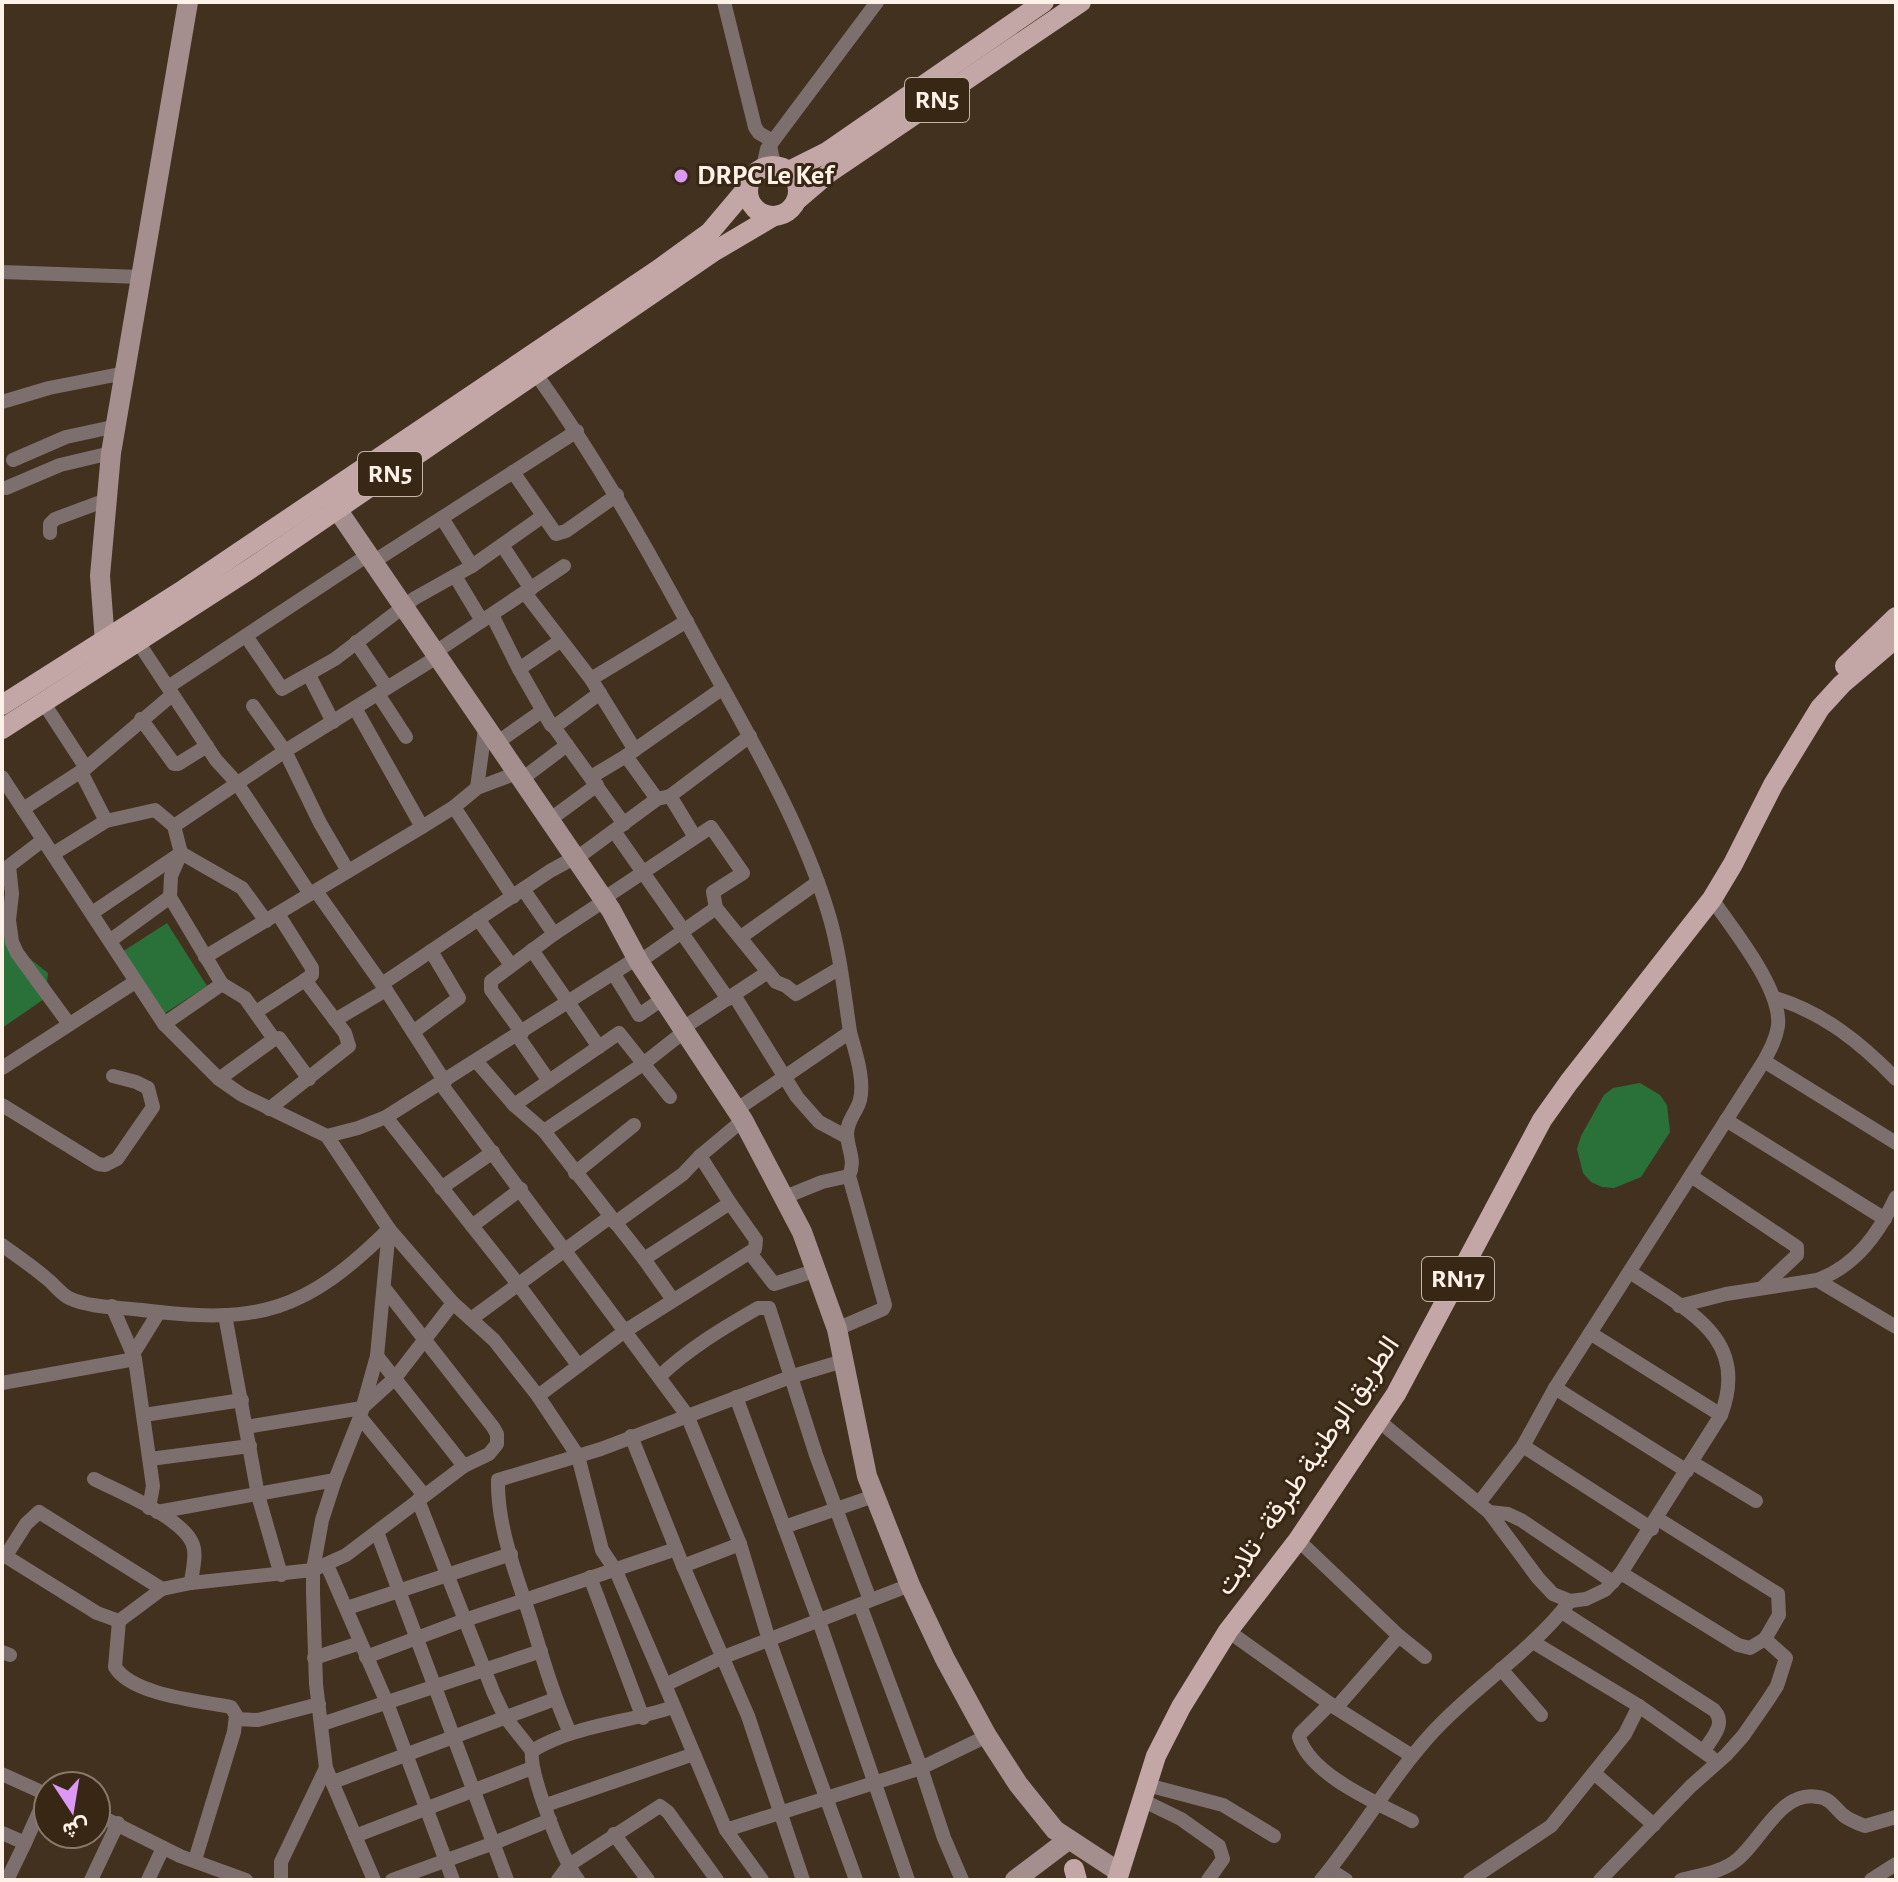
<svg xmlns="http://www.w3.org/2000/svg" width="1898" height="1882" viewBox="0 0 1898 1882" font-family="'Alegreya Sans',Vazirmatn,sans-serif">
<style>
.green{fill:#297139}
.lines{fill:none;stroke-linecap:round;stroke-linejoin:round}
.street{stroke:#7d6f6e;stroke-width:14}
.secondary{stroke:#a48f8e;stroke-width:20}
.primary{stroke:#c3a7a6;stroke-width:20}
.poi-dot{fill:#db99f5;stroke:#392716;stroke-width:3}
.labels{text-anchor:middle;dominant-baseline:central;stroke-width:6;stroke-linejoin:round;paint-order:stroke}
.shield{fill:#392716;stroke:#c3b5a9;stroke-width:2}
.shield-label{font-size:26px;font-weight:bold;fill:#fef2e8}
.poi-label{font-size:28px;font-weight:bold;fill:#fef2e8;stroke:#392716;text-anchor:start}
.street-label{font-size:28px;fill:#fef2e8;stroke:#392716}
</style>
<rect width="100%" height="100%" fill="#433120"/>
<g class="green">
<path d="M167 923 207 986 159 1017 119 954Z"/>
<path d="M2 925 24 954 48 973 47 981 53 993 2 1028Z"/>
<path d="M1640 1083 1660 1095 1667 1105 1670 1132 1641 1177 1614 1188 1602 1187 1591 1182 1583 1173 1577 1149 1581 1136 1604 1095 1613 1088Z"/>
</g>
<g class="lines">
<g class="street">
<path d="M724 2 755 127 759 133 773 141"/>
<path d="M770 145 774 165"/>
<path d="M763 167 767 149 877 2"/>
<path d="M2 272 141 277"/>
<path d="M536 374C599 462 651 555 702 650 748 735 800 820 828 912 840 951 844 992 850 1032L736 1110"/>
<path d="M2 402 49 388 125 373"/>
<path d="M13 460 66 437 117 426"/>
<path d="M513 472 556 534 566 531 617 495"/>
<path d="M6 488 60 465 111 453"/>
<path d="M442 518 472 566"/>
<path d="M50 533V524L55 519 106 500"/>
<path d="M502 545 531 589"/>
<path d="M373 562 577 431"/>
<path d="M455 576 482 621"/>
<path d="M525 593 591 679 635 750"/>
<path d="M492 615 519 669 551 725 554 727 600 693"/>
<path d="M134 636 216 760 237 783 310 894"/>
<path d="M246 636 282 689 335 659 415 598 472 566 543 516"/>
<path d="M356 642 387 688"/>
<path d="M434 653 564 566"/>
<path d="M519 669 560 641"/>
<path d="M309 675 333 722"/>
<path d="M591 679 687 621"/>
<path d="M168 687 368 555"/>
<path d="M378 694 406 737"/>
<path d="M43 702 86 768"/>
<path d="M253 706 285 751 320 823 348 871"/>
<path d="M355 708 422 827"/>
<path d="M141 719 174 764H178L207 746"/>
<path d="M554 727 624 824"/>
<path d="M495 744 542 711"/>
<path d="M626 756 657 799"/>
<path d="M2 777 164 1024 219 1079 242 1095 327 1136 389 1229 453 1303 494 1340 538 1396 578 1456 602 1550 616 1571 665 1685"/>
<path d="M591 777 626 756 723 688"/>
<path d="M522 779 567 745"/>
<path d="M477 788 485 729"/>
<path d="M670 796 695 837"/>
<path d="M454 807 513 897"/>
<path d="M23 809 86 768 172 695"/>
<path d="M106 821 155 810 174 826 181 853 171 876 170 897"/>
<path d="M548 821 597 785"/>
<path d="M174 826 285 751 437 657"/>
<path d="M614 831 684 931"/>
<path d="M43 840 9 866 12 894 9 920 12 942 17 953 69 1024"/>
<path d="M53 854 106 821 81 772"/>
<path d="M523 889 554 934"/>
<path d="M316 891 386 990 445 1082"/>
<path d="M603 899 711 827 743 873 713 892 716 908 776 982 786 986 796 994 840 968"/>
<path d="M92 913 181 853 242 888 266 921"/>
<path d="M278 914 312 968V975L305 980"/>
<path d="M478 919 511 965"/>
<path d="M682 933 728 999"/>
<path d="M741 937 818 882"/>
<path d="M111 940 170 897 222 984 164 1024"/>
<path d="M532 950 599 1047"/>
<path d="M205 957 422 827 454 807 477 788 517 773"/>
<path d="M639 962 716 908"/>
<path d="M614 974 639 1015 664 998"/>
<path d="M222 984 245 998 274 1039"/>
<path d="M382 984 550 871 585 852 657 799 670 796 750 736"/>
<path d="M734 995 797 1097 819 1122 847 1137"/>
<path d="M1775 998C1824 1013 1861 1043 1896 1079"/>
<path d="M256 1012 305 980 335 1020 386 990"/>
<path d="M683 1028 768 972"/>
<path d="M413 1032 459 998 431 951"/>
<path d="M522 1033 491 990V981L554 934 604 901"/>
<path d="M517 1035 549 1081"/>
<path d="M1764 1061 1896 1143"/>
<path d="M477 1062 514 1105 544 1131 644 1259 673 1300"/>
<path d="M2 1068 135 982"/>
<path d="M219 1079 274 1039 279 1038 309 1079"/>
<path d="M441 1084 687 1415 740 1544 769 1640 856 1880"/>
<path d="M2 1105 98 1164 105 1165 117 1159 153 1107 148 1088 136 1082 113 1076"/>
<path d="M514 1105 619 1033 670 1097"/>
<path d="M269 1109 349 1046 345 1033 335 1020"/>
<path d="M386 1117 518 1284 578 1365"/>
<path d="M1726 1120 1885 1219"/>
<path d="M544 1131 643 1064 685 1031"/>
<path d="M327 1136 358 1128 386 1117 637 958"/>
<path d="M575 1173 634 1125"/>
<path d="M1691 1176 1797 1247V1255L1762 1288"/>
<path d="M441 1188 493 1152"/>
<path d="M785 1197 822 1182 849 1176"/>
<path d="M615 1223 683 1174 700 1156 743 1120"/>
<path d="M472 1226 521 1189"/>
<path d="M2 1245C17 1256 32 1266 46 1278 54 1284 60 1293 69 1298 90 1308 119 1307 142 1310 259 1325 305 1312 389 1229"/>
<path d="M750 1253 774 1284 814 1271"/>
<path d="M644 1259 730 1203 700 1156"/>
<path d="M1817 1280 1896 1327"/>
<path d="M112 1306 135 1359 153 1486 149 1508"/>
<path d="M1679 1306 1726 1294 1817 1280C1856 1266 1879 1233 1896 1197"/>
<path d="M225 1315 258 1495 281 1575"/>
<path d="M471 1319 610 1217"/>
<path d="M837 1329 883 1309 885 1305 849 1176C856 1160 848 1151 847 1134 847 1120 857 1112 860 1100 865 1079 855 1051 850 1032"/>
<path d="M1590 1333 1721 1415"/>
<path d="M133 1354 159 1312"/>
<path d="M377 1356 464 1466"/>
<path d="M659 1377C688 1349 723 1328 758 1308H769L816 1455 870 1600"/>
<path d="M2 1383 135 1359"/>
<path d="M1555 1388 1687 1471"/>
<path d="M538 1396 625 1331 755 1249 756 1240 730 1203"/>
<path d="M736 1397 819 1621 908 1880"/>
<path d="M144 1415 242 1400"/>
<path d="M360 1417 424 1495"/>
<path d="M1379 1421 1489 1512 1538 1578 1553 1594 1570 1601 1586 1599 1605 1590 1621 1573 1721 1415C1751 1336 1685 1310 1630 1272"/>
<path d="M246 1427 362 1408 395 1378 453 1303"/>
<path d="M631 1436 683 1566 748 1716 803 1880"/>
<path d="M1523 1446 1652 1529"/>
<path d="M150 1459 250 1446"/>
<path d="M1693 1463 1756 1501"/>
<path d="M94 1479C119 1492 184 1518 193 1545 197 1556 192 1571 191 1583"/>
<path d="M418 1500 494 1694 505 1717 532 1751"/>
<path d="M1479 1503 1523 1446 1555 1388 1764 1061C1770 1050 1776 1039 1778 1026 1782 989 1733 930 1712 899"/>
<path d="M157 1512 335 1480"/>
<path d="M1489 1512 1508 1514 1521 1520 1613 1582"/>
<path d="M784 1527 874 1496"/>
<path d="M377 1532 507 1880"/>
<path d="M1298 1540 1399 1636 1425 1657"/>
<path d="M2 1554 97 1613 119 1621"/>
<path d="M5 1557 26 1524 39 1512 162 1589"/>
<path d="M327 1565 387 1703 453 1880"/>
<path d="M683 1566 740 1544"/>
<path d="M1621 1573 1738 1645 1750 1648 1765 1639"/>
<path d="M590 1577 643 1718"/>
<path d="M860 1605 921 1768 944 1838 962 1880"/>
<path d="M347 1608 511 1554"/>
<path d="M1562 1612 1714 1710C1727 1724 1712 1737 1704 1751"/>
<path d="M1228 1631 1336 1708 1412 1756"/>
<path d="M2 1652 10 1655"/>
<path d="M366 1657 465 1620 676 1549"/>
<path d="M314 1658 360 1643"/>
<path d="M1501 1669 1541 1715"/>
<path d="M1330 1704 1301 1733 1299 1737C1311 1776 1378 1803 1412 1821"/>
<path d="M1639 1706 1711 1757"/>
<path d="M1336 1708 1399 1636"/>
<path d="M236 1719 258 1720 319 1704"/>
<path d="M322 1724 541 1651"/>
<path d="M570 1733C553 1695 542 1656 530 1617 516 1574 497 1526 498 1480L601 1449 793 1376 843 1361"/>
<path d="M1594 1773 1654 1825"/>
<path d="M2 1774 48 1795"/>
<path d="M333 1782 555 1699"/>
<path d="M1147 1785 1223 1805 1274 1836"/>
<path d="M1142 1800 1181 1819 1219 1846 1223 1859 1208 1880"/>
<path d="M546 1805 694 1754"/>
<path d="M96 1814 180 1856 246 1880"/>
<path d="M726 1830 921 1768 987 1736"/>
<path d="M2 1833 25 1843 7 1880"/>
<path d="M614 1834 648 1880"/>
<path d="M355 1836 532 1768"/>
<path d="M25 1843 47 1794"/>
<path d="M195 1860 234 1732 236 1715 231 1707C200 1701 132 1695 115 1667L119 1621 162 1589 191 1583 313 1570 346 1555 464 1466 489 1454 497 1444V1434L493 1427 385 1289"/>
<path d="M1330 1870 1346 1880"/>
<path d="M91 1880 118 1823"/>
<path d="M148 1880 163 1848"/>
<path d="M281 1880V1862L326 1768"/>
<path d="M374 1880 326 1768 316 1684 313 1593V1570L322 1520 335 1480 360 1417 377 1356 389 1229"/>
<path d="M392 1880 494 1843 550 1820"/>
<path d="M558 1880 569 1865 660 1806 668 1812 717 1880"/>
<path d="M578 1880C563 1860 529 1774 532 1751 574 1725 627 1723 673 1707"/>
<path d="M762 1880 726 1830 665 1685 721 1658 910 1585"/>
<path d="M1321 1880C1360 1833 1391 1778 1432 1733 1475 1686 1532 1651 1570 1601"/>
<path d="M1470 1880 1551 1826 1625 1734 1639 1706 1533 1642"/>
<path d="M1600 1880 1691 1786 1726 1755 1743 1736 1768 1700 1777 1686 1786 1658 1765 1639 1779 1615 1778 1594 1658 1519"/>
<path d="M1681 1880C1700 1875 1723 1872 1738 1859 1762 1839 1781 1790 1818 1797 1830 1798 1835 1808 1843 1815 1849 1820 1857 1823 1865 1826L1896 1817"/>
<path d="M1871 1880 1896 1864"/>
</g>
<g class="secondary">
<path d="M328 496 611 910 639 962 743 1120 802 1232 837 1329 867 1476 910 1585 945 1659 987 1736 1018 1784 1055 1830 1119 1872"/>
<path d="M106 655 100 576 111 453 188 2"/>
<path d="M1015 1880 1068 1840"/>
</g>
<g class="primary">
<circle cx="773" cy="191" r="25"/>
<path d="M789 171 827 152 1044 2"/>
<path d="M796 201 830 172 1081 2"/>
<path d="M1845 666 1896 617"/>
<path d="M2 705 180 592 659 269 710 232 748 187"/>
<path d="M2 729 250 569 713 252 774 216"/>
<path d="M1074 1869 1077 1880"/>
<path d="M1117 1880 1156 1756 1181 1707 1228 1631 1298 1540 1396 1394 1542 1120 1569 1082 1712 899 1733 864 1773 785 1820 708 1842 684 1896 638"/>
</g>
</g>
<circle class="poi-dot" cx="681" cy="176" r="8"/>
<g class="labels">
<g class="shield">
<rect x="905" y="78" width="64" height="44" rx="6"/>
<rect x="358" y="452" width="64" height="44" rx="6"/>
<rect x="1422" y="1257" width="72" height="44" rx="6"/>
</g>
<g class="shield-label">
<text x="937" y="100">RN5</text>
<text x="390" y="474">RN5</text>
<text x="1458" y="1279">RN17</text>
</g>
<g class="poi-label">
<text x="697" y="176">DRPC Le Kef</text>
</g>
<g class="street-label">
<text transform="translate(1308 1466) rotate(-56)">الطريق الوطنية طبرقة - تلابت</text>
</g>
</g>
<rect width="1898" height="1882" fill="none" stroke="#fef2e8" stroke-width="8"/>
<g transform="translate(72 1810) rotate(168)"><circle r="38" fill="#392716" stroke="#88786a" stroke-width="2"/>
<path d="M0-6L14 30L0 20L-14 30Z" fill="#db99f5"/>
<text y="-12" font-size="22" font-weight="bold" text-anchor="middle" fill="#fef2e8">ش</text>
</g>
</svg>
